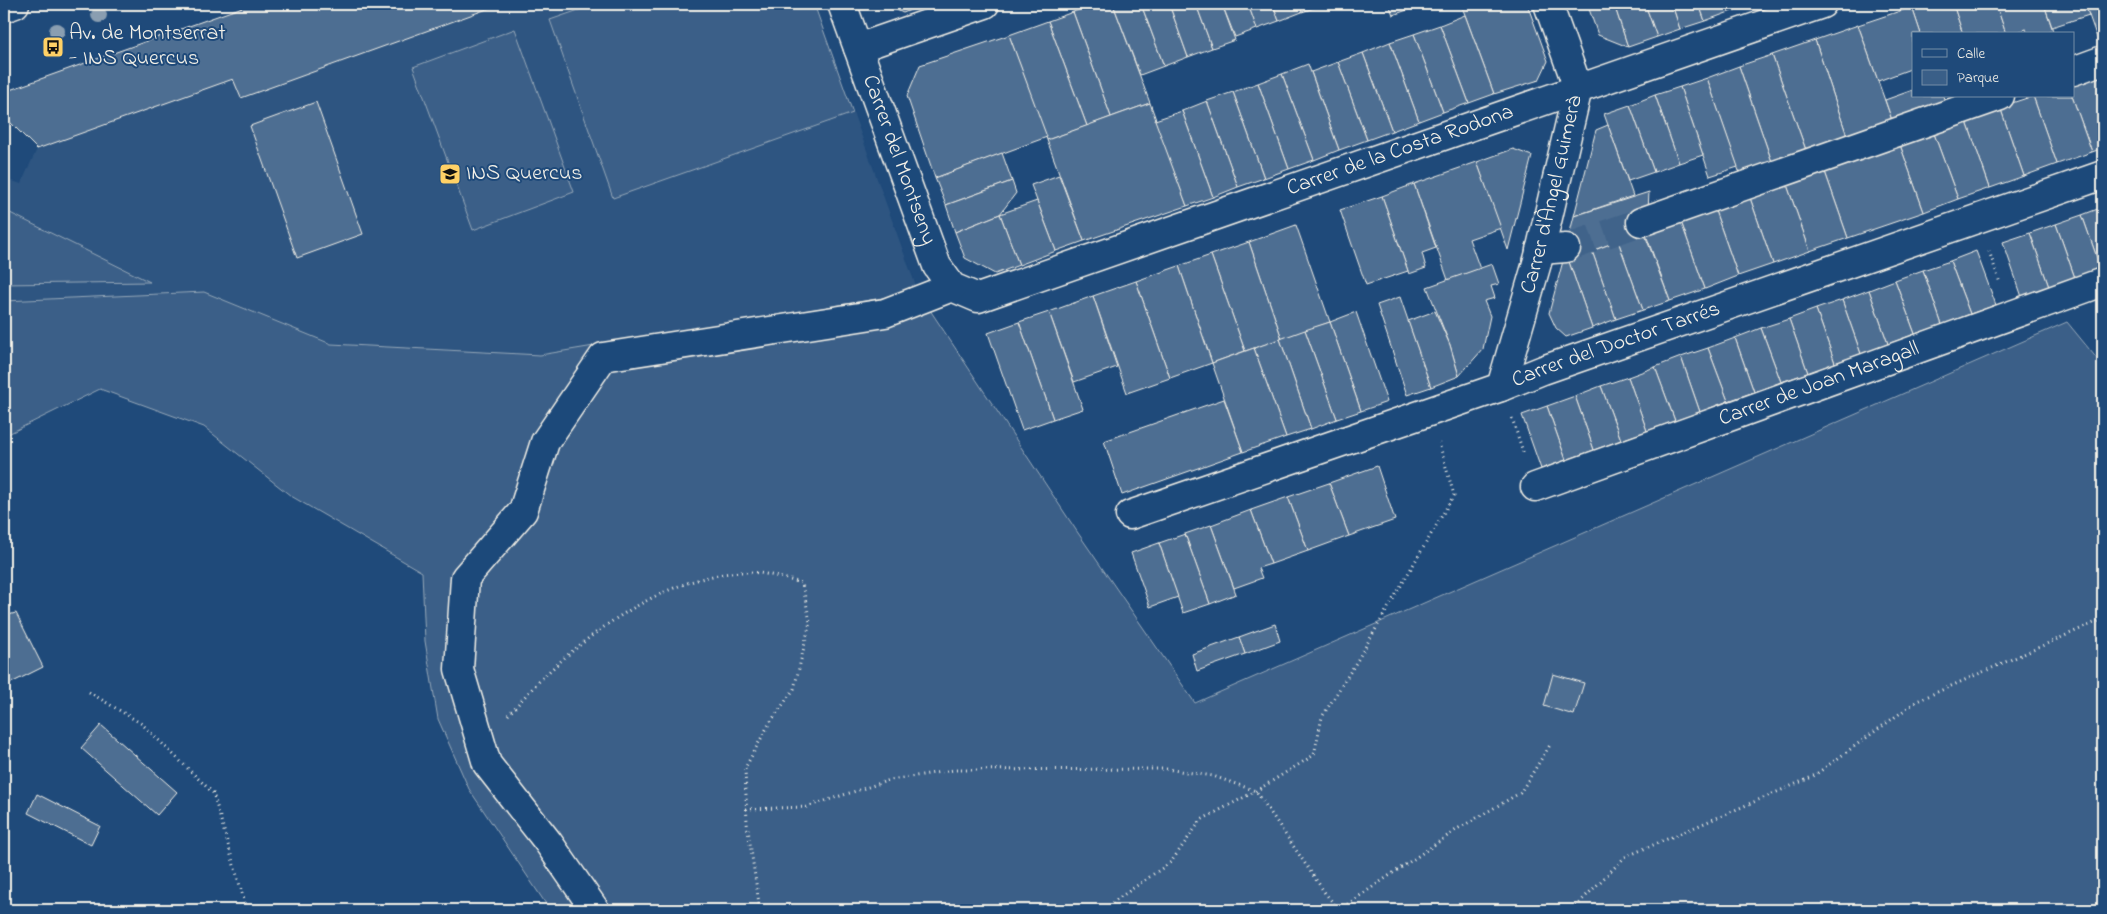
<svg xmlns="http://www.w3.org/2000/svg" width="2107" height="914" viewBox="0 0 2107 914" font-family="'Indie Flower',sans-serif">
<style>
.built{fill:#2d5581}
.green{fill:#3a5f88;stroke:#97a8b8}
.building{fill:#4d6e92;stroke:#f4f1e8}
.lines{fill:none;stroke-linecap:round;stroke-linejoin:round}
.minor-tunnel{stroke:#3f638a;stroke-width:28;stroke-dasharray:28 14;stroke-linecap:butt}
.minor-casing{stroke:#f4f1e8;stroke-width:31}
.path{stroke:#f4f1e8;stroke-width:3;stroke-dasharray:1 4;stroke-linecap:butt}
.minor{stroke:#1f4a7a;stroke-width:28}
.tree{fill:#8a9eb1}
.labels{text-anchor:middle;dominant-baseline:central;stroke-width:4;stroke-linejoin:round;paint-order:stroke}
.poi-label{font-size:22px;fill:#f4f1e8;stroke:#1f4a7a;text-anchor:start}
.street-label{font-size:22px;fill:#f4f1e8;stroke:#1f4a7a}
</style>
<rect width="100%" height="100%" fill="#1f4a7a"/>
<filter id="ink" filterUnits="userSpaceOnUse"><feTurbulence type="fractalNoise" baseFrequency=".02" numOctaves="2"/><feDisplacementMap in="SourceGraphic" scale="10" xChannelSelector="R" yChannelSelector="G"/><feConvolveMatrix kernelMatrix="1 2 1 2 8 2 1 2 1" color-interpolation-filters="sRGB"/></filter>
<g filter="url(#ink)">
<path class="built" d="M251 4H814L918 292 540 355 331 344 204 292 4 301V178L21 184 37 149 4 116V92Z"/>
<g class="green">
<path d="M596 4H814L853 113 613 198 550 20Z"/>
<path d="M515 29 574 192 473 230 413 67Z"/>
<path d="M4 210 150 282 4 284Z"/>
<path d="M204 292 331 344 540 355 918 292 1078 533 1195 703 2067 322 2103 366V910H550L469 789 438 719 425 641 422 572 291 496 204 427 100 389 4 436V301Z"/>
</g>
<g class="building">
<path d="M251 4H501L241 98 233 79 37 149 4 116V92Z"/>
<path d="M884 4H926L903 13Z"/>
<path d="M1095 4H1113L1150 103 1111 117 1073 12Z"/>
<path d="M1113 4H1141L1164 66 1140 75Z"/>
<path d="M1141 4H1169L1188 57 1164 66Z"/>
<path d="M1169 4H1196L1212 48 1188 57Z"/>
<path d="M1196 4H1222L1235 40 1212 48Z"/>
<path d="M1222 4H1248L1257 29 1235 37Z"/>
<path d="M1248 4H1273L1279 21 1257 29Z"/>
<path d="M1273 4H1299L1302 12 1279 21Z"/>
<path d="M1299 4H1326L1302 12Z"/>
<path d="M1389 4H1424L1393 15Z"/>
<path d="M1461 4H1527L1548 61 1539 80 1494 94Z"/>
<path d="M1593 4H1614L1628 47 1598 35 1588 6Z"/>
<path d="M1614 4H1645L1657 37 1628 47Z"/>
<path d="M1645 4H1672L1680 29 1657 37Z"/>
<path d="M1672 4H1699L1705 21 1680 29Z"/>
<path d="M1699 4H1742L1743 7 1705 21Z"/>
<path d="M1920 4H1953L1963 34H1921L1912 7Z"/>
<path d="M1953 4H1996L2006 34H1963Z"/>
<path d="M1996 4H2044L2053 31 2045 34H2028L2026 29 2013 34H2006Z"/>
<path d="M2044 4H2085L2089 15 2052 27Z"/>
<path d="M2085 4H2103V48L2101 49Z"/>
<path d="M1912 7 1921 34H1913V68L1878 81 1858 25Z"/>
<path d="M1073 12 1111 117 1087 126 1048 21Z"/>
<path d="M1465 15 1494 94 1469 103 1440 25Z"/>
<path d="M1048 21 1087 126 1047 140 1009 35Z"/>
<path d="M1440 25 1469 103 1443 112 1414 34Z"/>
<path d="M1858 25 1893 123 1848 139 1815 40Z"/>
<path d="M1414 34 1443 112 1419 121 1390 42Z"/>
<path d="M1009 35 1047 137 935 178 907 96 920 65Z"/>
<path d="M1815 40 1848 139 1807 153 1772 55Z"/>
<path d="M1390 42 1419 121 1392 131 1363 53Z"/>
<path d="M1363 53 1392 131 1367 140 1338 62Z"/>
<path d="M1772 55 1807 153 1773 165 1739 66Z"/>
<path d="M1338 62 1367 140 1339 150 1311 72Z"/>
<path d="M1308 64 1339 150 1314 160 1282 74Z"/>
<path d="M1739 66 1773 165 1741 177 1707 78Z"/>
<path d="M2100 72 2103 80V148L2092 152 2072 96 2073 82Z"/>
<path d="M1282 74 1314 160 1289 169 1258 83Z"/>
<path d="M1707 78 1738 167 1710 176 1680 87Z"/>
<path d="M1258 83 1289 169 1264 178 1233 92Z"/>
<path d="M1680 87 1703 155 1679 163 1655 95Z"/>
<path d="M1913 90V96H1943L1946 105 1893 123 1885 100Z"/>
<path d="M1233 92 1264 178 1238 187 1207 101Z"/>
<path d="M1655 95 1679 163 1654 172 1630 105Z"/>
<path d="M2033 96H2072L2092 152 2057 164Z"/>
<path d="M2033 96 2057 164 2024 176 2000 107Z"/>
<path d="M1207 101 1238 187 1213 197 1182 111Z"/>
<path d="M316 102 363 234 297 258 250 126Z"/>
<path d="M1150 103 1187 206 1084 241 1047 140Z"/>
<path d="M1630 105 1654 172 1628 181 1604 114Z"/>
<path d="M2000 107 2024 176 1990 188 1966 119Z"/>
<path d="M1182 111 1213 197 1187 206 1155 120Z"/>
<path d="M1966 119 1990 188 1958 199 1933 131Z"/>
<path d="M1608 125 1633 196 1574 216 1596 130Z"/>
<path d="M1933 131 1958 199 1924 212 1899 142Z"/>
<path d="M1899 142 1924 212 1848 238 1824 169Z"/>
<path d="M1513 149 1532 156 1508 250 1477 162Z"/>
<path d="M1002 153 1012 181 946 205 935 178Z"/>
<path d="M1477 162 1501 228 1469 239 1480 269 1448 280 1414 184Z"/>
<path d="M1824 169 1848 238 1810 251 1786 182Z"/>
<path d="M1059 175 1084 241 1056 251 1031 185Z"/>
<path d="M1012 181 1016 193 1000 214 955 232 946 205Z"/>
<path d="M1786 182 1810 251 1773 264 1749 195Z"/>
<path d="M1414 184 1436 248 1422 253 1426 268 1409 274 1382 196Z"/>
<path d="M1649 192 1648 210 1644 232 1563 261 1574 216Z"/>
<path d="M1749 195 1773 264 1738 276 1714 208Z"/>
<path d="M1382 196 1408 271 1366 285 1340 210Z"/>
<path d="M1037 201 1056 251 1019 265 1000 214Z"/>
<path d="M2103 207V268L2101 269 2082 215Z"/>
<path d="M1714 208 1738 276 1705 289 1680 219Z"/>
<path d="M1000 214 1019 265 995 274 965 258 955 232Z"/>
<path d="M2082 215 2101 269 2075 278 2056 224Z"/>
<path d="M1680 219 1705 289 1670 301 1645 232Z"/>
<path d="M2056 224 2075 278 2049 287 2030 233Z"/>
<path d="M1296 225 1330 322 1282 339 1249 242Z"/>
<path d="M1644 232 1670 301 1643 310 1618 241Z"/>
<path d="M2030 233 2049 287 2022 297 2003 242Z"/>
<path d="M1618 241 1643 310 1616 319 1592 251Z"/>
<path d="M1249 242 1282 339 1245 351 1211 255Z"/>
<path d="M1592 251 1616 319 1592 328 1568 259Z"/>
<path d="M1976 251 1996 305 1970 314 1950 261Z"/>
<path d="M1211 255 1245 351 1212 363 1179 266Z"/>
<path d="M1568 259 1592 328 1566 337 1556 328 1549 313 1563 261Z"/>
<path d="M1950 261 1970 314 1942 325 1923 270Z"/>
<path d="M1492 264 1499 284 1491 286 1495 298 1484 301 1490 316 1483 349 1459 376 1450 345 1427 287Z"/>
<path d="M1179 266 1212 363 1170 378 1136 281Z"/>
<path d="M1923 270 1942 325 1915 334 1895 280Z"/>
<path d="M1895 280 1915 334 1888 344 1869 290Z"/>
<path d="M1136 281 1170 378 1127 393 1093 296Z"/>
<path d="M1869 290 1888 344 1861 354 1842 300Z"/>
<path d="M1093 296 1117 367 1074 382 1049 312Z"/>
<path d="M1400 297 1431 387 1407 395 1377 305Z"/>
<path d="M1842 300 1861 354 1835 363 1816 309Z"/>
<path d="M1816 309 1835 363 1808 373 1789 319Z"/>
<path d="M1435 311 1450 345 1459 376 1431 387 1408 321Z"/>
<path d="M1049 312 1083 409 1053 419 1019 322Z"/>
<path d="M1356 312 1387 402 1361 411 1330 322Z"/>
<path d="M1789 319 1808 373 1781 382 1761 328Z"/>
<path d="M1019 322 1053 419 1022 430 988 333Z"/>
<path d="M1330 322 1361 411 1337 419 1305 330Z"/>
<path d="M1761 328 1781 382 1754 392 1735 338Z"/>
<path d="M1305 330 1337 419 1311 429 1280 339Z"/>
<path d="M1735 338 1754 392 1728 401 1708 348Z"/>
<path d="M1280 339 1311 429 1286 437 1254 348Z"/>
<path d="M1254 348 1286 437 1243 452 1212 363Z"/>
<path d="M1708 348 1728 401 1700 412 1681 357Z"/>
<path d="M1681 357 1700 412 1675 421 1655 367Z"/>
<path d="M1655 367 1675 421 1647 431 1628 377Z"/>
<path d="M1628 377 1647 431 1621 440 1601 386Z"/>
<path d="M1601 386 1621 440 1594 450 1575 396Z"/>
<path d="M1575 396 1594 450 1566 460 1547 406Z"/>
<path d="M1224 399 1243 452 1122 495 1104 441Z"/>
<path d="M1547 406 1566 460 1541 469 1522 415Z"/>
<path d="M1377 466 1395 520 1349 536 1329 483Z"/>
<path d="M1329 483 1349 536 1308 551 1288 497Z"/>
<path d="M1288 497 1308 551 1271 564 1251 510Z"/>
<path d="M1251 510 1271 564 1258 568 1262 578 1234 588 1211 525Z"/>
<path d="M1211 525 1236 594 1210 604 1185 534Z"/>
<path d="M1185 534 1210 604 1183 613 1159 543Z"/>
<path d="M1159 543 1178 597 1150 607 1131 553Z"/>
<path d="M16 613 43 667 7 685 4 691V616Z"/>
<path d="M1275 624 1280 641 1245 654 1239 637Z"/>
<path d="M1239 637 1245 654 1197 671 1192 654Z"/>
<path d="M1553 674 1584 683 1574 715 1544 706Z"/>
<path d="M101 725 177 792 157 815 81 748Z"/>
<path d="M37 794 100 826 91 845 28 813Z"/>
</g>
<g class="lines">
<path class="minor-tunnel" d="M1566 248 1641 222"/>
<g class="minor-casing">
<g id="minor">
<path id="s1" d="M842 4 937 266 952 287 978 298 1822 4"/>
<path d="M4 8 15 4"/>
<path d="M858 48 985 4"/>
<path d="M2073 71 2103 60"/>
<path d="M1641 222 2000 96"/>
<path d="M1540 250 1566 248"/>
<path id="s2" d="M1501 387 1539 256 1578 88 1548 4"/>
<path id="s3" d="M1535 487 2103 282"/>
<path id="s4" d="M1130 515 1501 387 1543 370 2103 175"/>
<path d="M595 910 548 842 487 764 459 669 465 578 523 511 545 442 603 357 885 313 952 287"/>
</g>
</g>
<g class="path">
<path d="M1989 251 2000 283"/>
<path d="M1512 418 1524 455"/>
<path d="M89 692 142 724 213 793 247 910"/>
<path d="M508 715C523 699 537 682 553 668 605 621 670 577 741 572 761 571 782 578 802 583L810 622 794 689 769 724 745 768 747 823 760 910"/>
<path d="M746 809 806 807 890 780 954 770 1166 769 1213 776 1256 791 1325 893 1339 910"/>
<path d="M1105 910 1113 902 1171 862 1201 820 1256 791 1314 755 1322 717 1357 661 1454 495 1439 443"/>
<path d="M1339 910 1459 828 1520 793 1550 745"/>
<path d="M1572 910 1625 857 1812 777 1917 701 2103 619"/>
</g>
<use href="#minor" class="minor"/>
</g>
<g class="tree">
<circle cx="99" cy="15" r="8"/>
<circle cx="57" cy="31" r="8"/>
</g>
</g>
<defs>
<g id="bus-square" transform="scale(1.125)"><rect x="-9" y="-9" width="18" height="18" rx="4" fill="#ffd166" stroke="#1f4a7a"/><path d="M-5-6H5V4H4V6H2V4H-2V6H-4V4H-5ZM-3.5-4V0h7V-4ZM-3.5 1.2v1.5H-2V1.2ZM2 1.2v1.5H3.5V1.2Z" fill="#111"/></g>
<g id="school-square" transform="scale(1.125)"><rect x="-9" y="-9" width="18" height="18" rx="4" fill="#ffd166" stroke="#1f4a7a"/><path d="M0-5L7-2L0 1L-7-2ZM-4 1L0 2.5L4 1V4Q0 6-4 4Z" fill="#111"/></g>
</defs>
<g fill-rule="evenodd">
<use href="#bus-square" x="53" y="47"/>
<use href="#school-square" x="450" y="174"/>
</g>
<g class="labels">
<g class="poi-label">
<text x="69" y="34">Av. de Montserrat<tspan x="69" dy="25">- INS Quercus</tspan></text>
<text x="466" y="174">INS Quercus</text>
</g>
<g class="street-label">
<text stroke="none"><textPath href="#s1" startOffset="780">Carrer de la Costa Rodona</textPath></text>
<text stroke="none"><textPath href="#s1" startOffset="166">Carrer del Montseny</textPath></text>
<text stroke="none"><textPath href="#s2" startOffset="199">Carrer d'Àngel Guimerà</textPath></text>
<text stroke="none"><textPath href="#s4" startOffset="515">Carrer del Doctor Tarrés</textPath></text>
<text stroke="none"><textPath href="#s3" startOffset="302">Carrer de Joan Maragall</textPath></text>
</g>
</g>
<rect width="2107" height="914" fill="none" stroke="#1f4a7a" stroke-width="20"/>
<rect x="10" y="10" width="2087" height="894" fill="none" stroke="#f4f1e8" stroke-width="2" filter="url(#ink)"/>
<rect x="1912" y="32" width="162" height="65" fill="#1f4a7a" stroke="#748da6"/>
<rect x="1922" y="49" width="25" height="8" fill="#1f4a7a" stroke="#748da6"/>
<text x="1957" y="58" font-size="15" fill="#f4f1e8">Calle</text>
<rect x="1922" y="70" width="25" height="15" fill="#3a5f88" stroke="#748da6"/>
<text x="1957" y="82" font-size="15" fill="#f4f1e8">Parque</text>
</svg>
